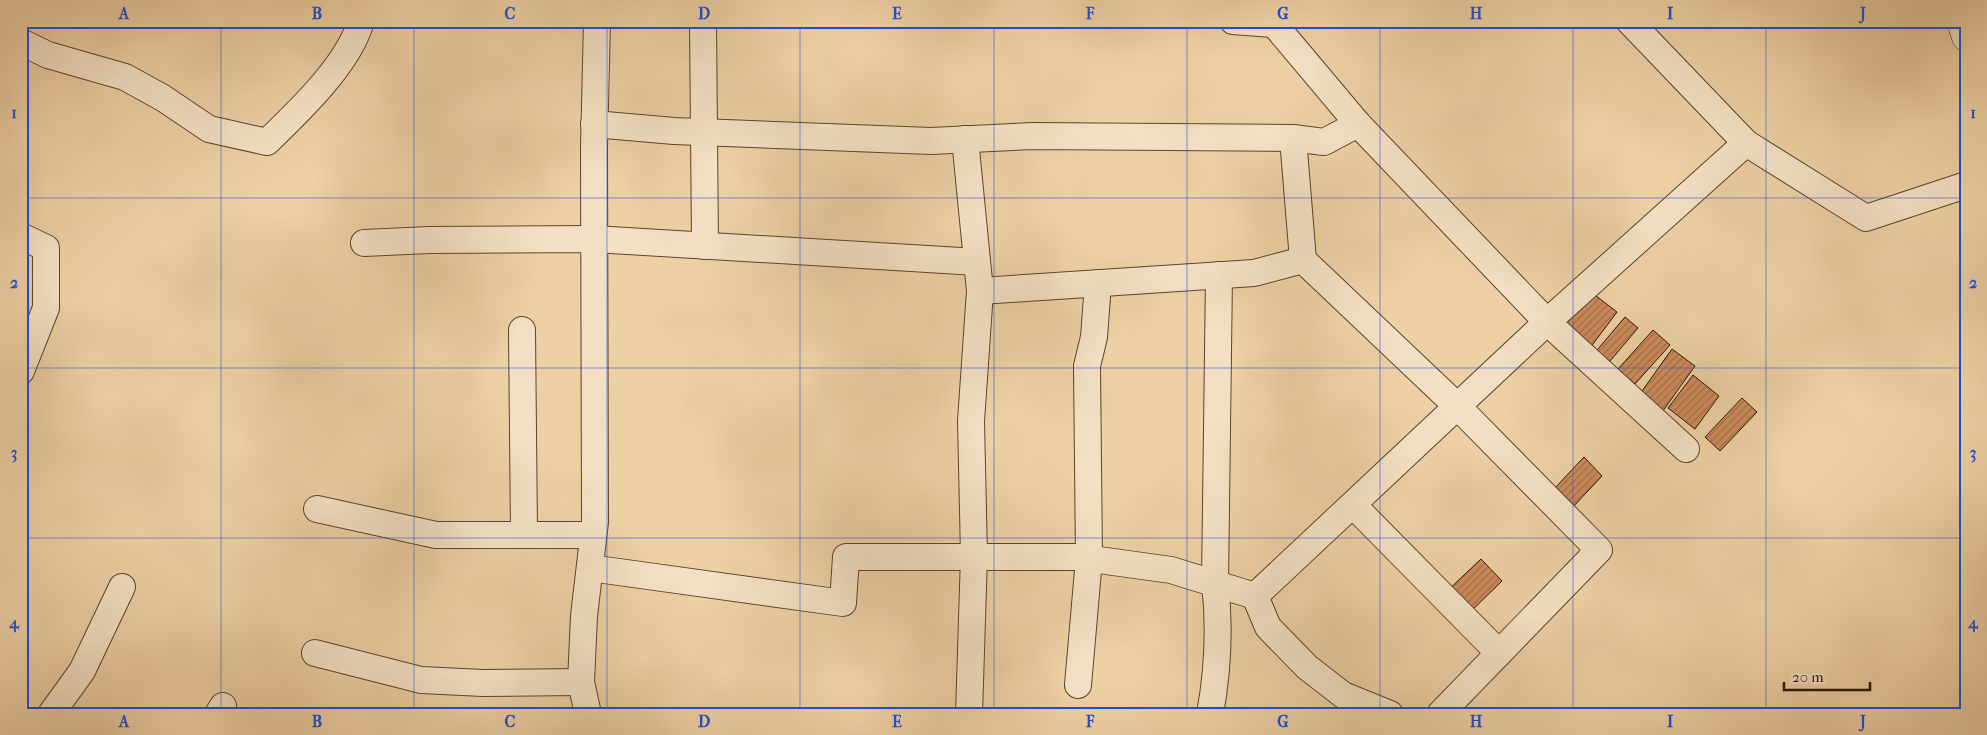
<svg xmlns="http://www.w3.org/2000/svg" width="1987" height="735" viewBox="0 0 1987 735" font-family="'IM FELL French Canon',serif">
<style>
.building{fill:url(#building-hatch);stroke:#2c1503}
.lines{fill:none;stroke-linecap:round;stroke-linejoin:round}
.minor-casing{stroke:#5c442b;stroke-width:28}
.secondary-casing{stroke:#2c1503;stroke-width:29}
.minor{stroke:#f3e0c4;stroke-width:26}
.secondary{stroke:#f3e0c4;stroke-width:28}
.grid{fill:none;stroke:#1d4ed8;stroke-width:1;stroke-opacity:0.55}
.neatline{fill:none;stroke:#1d4ed8;stroke-width:2}
.grid-label{font-size:16px;text-anchor:middle;font-weight:bold;fill:#1d4ed8}
</style>
<defs>
<pattern id="building-hatch" width="6" height="6" patternUnits="userSpaceOnUse" patternTransform="scale(1.25)"><rect width="6" height="6" fill="#cd8b5c"/><path d="M-1 1l2-2M0 6l6-6M5 7l2-2" fill="none" stroke="#a7704a"/></pattern>
</defs>
<rect width="100%" height="100%" fill="#edd0a4"/>
<filter id="stains"><feTurbulence type="fractalNoise" baseFrequency=".004" numOctaves="4"/><feColorMatrix values="0 0 0 0 .2 0 0 0 0 .09 0 0 0 0 .02 0 0 0 .5 -.17"/></filter>
<radialGradient id="worn" r=".72"><stop offset=".6" stop-color="#630" stop-opacity="0"/><stop offset="1" stop-color="#630" stop-opacity=".3"/></radialGradient>
<g class="building">
<path d="M1591 292 1617 312 1590 348 1563 328Z"/>
<path d="M1625 317 1638 328 1605 367 1592 356Z"/>
<path d="M1653 330 1670 345 1635 384 1618 369Z"/>
<path d="M1672 349 1695 366 1660 415 1637 398Z"/>
<path d="M1693 375 1719 396 1695 429 1668 408Z"/>
<path d="M1742 398 1757 412 1720 451 1705 437Z"/>
<path d="M1584 457 1602 476 1572 508 1554 489Z"/>
<path d="M1481 559 1502 581 1467 615 1446 592Z"/>
</g>
<g class="lines">
<g class="minor-casing">
<g id="minor">
<path d="M703 21 705 246"/>
<path d="M1233 21 1274 24 1358 124 1547 322 1746 143 1866 218 1966 185"/>
<path d="M1629 21 1746 143"/>
<path d="M21 42 48 55 125 77 163 98 209 129 267 142C299 111 349 64 361 21"/>
<path d="M594 124 674 131 931 141 1032 136 1293 138 1324 142 1358 124"/>
<path d="M1293 138 1303 260 1458 407 1599 550 1440 714"/>
<path d="M965 139 980 291 1254 273 1303 260"/>
<path d="M21 236 46 248V308L21 371"/>
<path d="M364 243 429 240 594 239 977 262"/>
<path d="M522 330 524 534"/>
<path d="M1353 505 1499 653"/>
<path d="M317 509 436 535H593"/>
<path d="M590 568 843 603 846 557H1077L1171 570 1255 596 1547 322 1686 449"/>
<path d="M1255 596 1268 627 1307 667 1343 695 1390 714"/>
<path d="M315 653 421 680 483 683 581 682"/>
<path d="M1078 685 1089 559 1087 366 1094 337 1098 283"/>
<path d="M51 714 82 671 122 587"/>
<path d="M218 714 223 706"/>
<path d="M588 714 581 682 584 616 595 522 594 147 597 21"/>
<path d="M969 714 974 556 971 421 980 291"/>
<path d="M1210 714C1218 670 1220 627 1215 583L1219 275"/>
</g>
</g>
<g class="secondary-casing">
<path id="secondary" d="M1961 21 1966 37"/>
</g>
<use href="#minor" class="minor"/>
<use href="#secondary" class="secondary"/>
</g>
<path class="grid" d="M221 21V714M414 21V714M607 21V714M800 21V714M994 21V714M1187 21V714M1380 21V714M1573 21V714M1766 21V714M21 198H1966M21 368H1966M21 538H1966"/>
<rect width="1987" height="735" fill="none" stroke="#edd0a4" stroke-width="55"/>
<path d="M1784 682v8h86v-8" fill="none" stroke="#2c1503" stroke-width="2.5"/>
<text x="1792" y="682" font-size="15" fill="#2c1503" stroke="#f3e0c4" stroke-width="4" paint-order="stroke">20 m</text>
<rect x="28" y="28" width="1932" height="680" class="neatline"/>
<g class="grid-label">
<text x="124" y="19">A</text>
<text x="317" y="19">B</text>
<text x="510" y="19">C</text>
<text x="704" y="19">D</text>
<text x="897" y="19">E</text>
<text x="1090" y="19">F</text>
<text x="1283" y="19">G</text>
<text x="1476" y="19">H</text>
<text x="1670" y="19">I</text>
<text x="1863" y="19">J</text>
<text x="14" y="118">1</text>
<text x="1973" y="118">1</text>
<text x="14" y="288">2</text>
<text x="1973" y="288">2</text>
<text x="14" y="458">3</text>
<text x="1973" y="458">3</text>
<text x="14" y="628">4</text>
<text x="1973" y="628">4</text>
<text x="124" y="727">A</text>
<text x="317" y="727">B</text>
<text x="510" y="727">C</text>
<text x="704" y="727">D</text>
<text x="897" y="727">E</text>
<text x="1090" y="727">F</text>
<text x="1283" y="727">G</text>
<text x="1476" y="727">H</text>
<text x="1670" y="727">I</text>
<text x="1863" y="727">J</text>
</g>
<rect width="100%" height="100%" filter="url(#stains)"/>
<rect width="100%" height="100%" fill="url(#worn)"/>
</svg>
